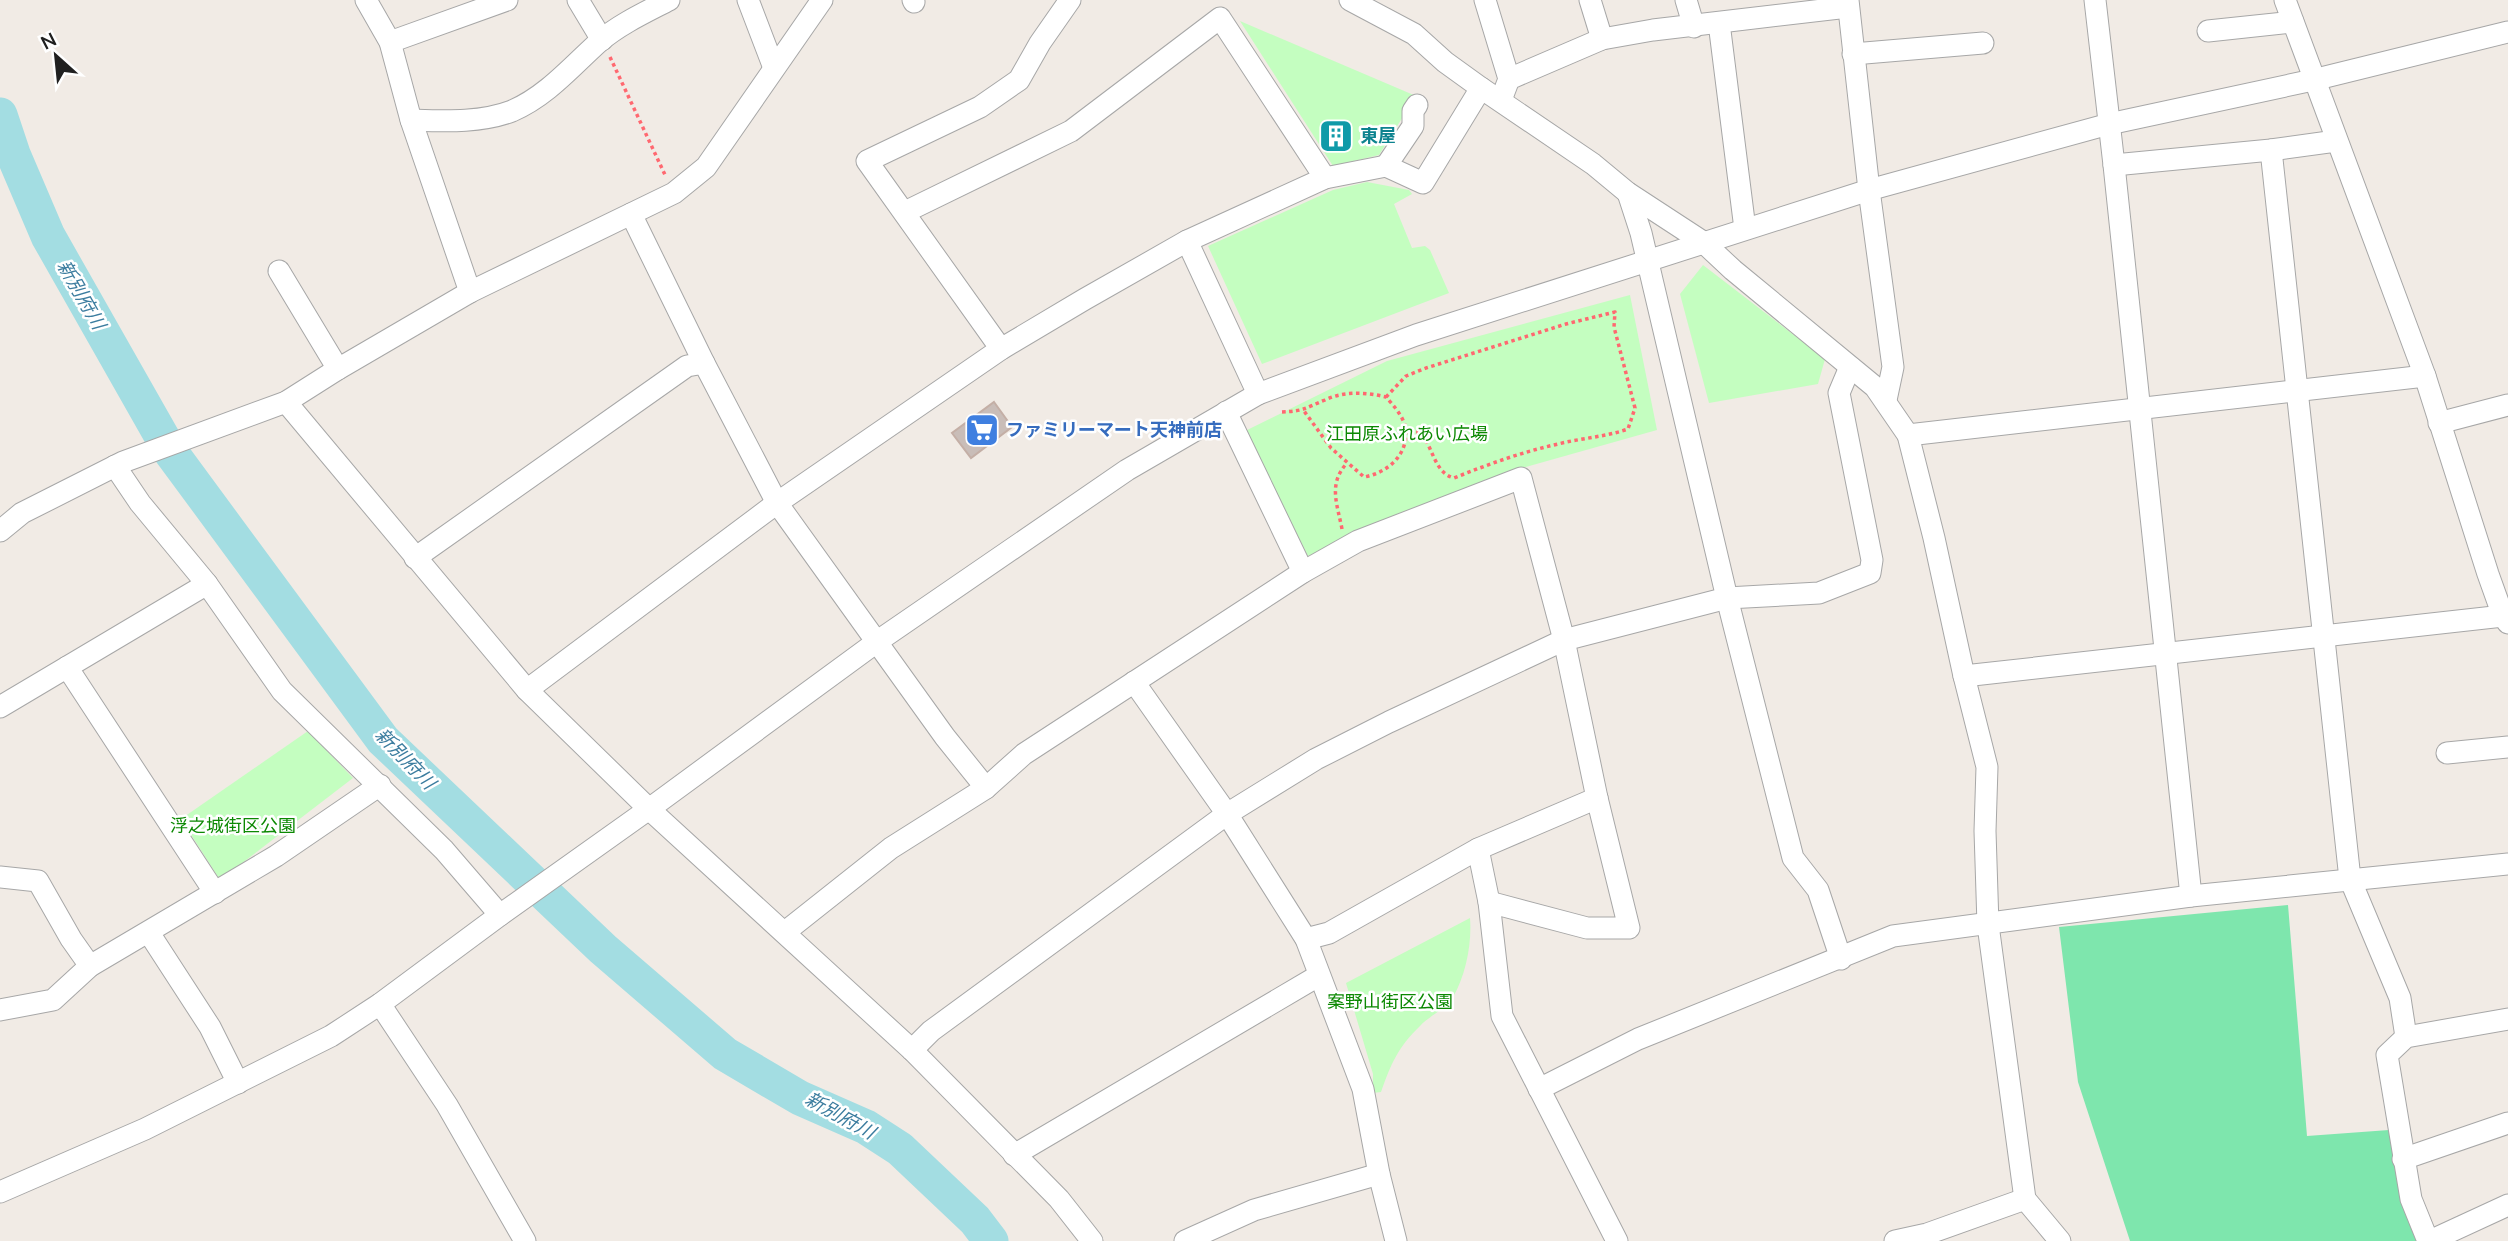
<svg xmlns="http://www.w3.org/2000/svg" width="2508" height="1241" viewBox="0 0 2508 1241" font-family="'Nunito Sans','Noto Sans JP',sans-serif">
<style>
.park{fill:#c4fec0}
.pitch{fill:#7ee6ad}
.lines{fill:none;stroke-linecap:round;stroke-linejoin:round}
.river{stroke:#a3dde2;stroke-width:35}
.building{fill:#c9bdb8;stroke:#c4afa6;stroke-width:2}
.minor-casing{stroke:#a7a7a7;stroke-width:23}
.path{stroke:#ff6870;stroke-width:3.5;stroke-dasharray:3.5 3.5;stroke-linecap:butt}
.minor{stroke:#fff;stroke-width:21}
.labels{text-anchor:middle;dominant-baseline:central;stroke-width:5;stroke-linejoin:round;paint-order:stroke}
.culture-label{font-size:18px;font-weight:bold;fill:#0d838f;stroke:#fff;text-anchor:start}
.shop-label{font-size:18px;font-weight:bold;fill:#366cbe;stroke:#fff;text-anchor:start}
.park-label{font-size:18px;fill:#0c8903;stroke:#fff}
.water-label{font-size:19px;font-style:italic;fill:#3c7d9f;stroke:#fff}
</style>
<rect width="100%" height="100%" fill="#f1ebe5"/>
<g class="park">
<path d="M1240 21 1416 96 1379 155 1333 166Z"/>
<path d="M1367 182 1409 190 1412 194 1394 204 1412 248 1425 246 1430 250 1449 293 1262 364 1208 246 1333 190Z"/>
<path d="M1703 265 1825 359 1818 384 1709 403 1680 294Z"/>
<path d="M1630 295 1657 430 1515 470 1308 556 1245 431 1387 361Z"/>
<path d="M308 731 353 778 220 880 181 819Z"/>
<path d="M1470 918C1472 943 1466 975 1453 997 1446 1009 1429 1016 1420 1026 1398 1047 1391 1064 1381 1092L1373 1093V1074L1346 983Z"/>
</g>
<path class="pitch" d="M2288 905 2307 1136 2389 1130 2410 1220 2420 1241H2130L2078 1082 2059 927Z"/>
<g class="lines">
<path class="river" d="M0 115 13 154 48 236 170 451 383 740 603 949 725 1054 800 1098 866 1127 900 1149 975 1220 991 1241"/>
</g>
<path class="building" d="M994 402 1012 427 971 458 952 433Z"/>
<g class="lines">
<g class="minor-casing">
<g id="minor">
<path d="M366 0 390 42 411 120 470 292"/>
<path d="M578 0 602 40"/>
<path d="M748 0 774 68"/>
<path d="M913 0 914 2"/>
<path d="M1350 0 1414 34 1445 62 1481 88 1593 164 1628 193 1703 242 1733 270 1875 387 1908 435 1934 538 1964 676 1987 767 1985 831 1988 925 2025 1199 2060 1241"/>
<path d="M1485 0 1509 79"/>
<path d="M1590 0 1602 39"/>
<path d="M1686 0 1694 27"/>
<path d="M1848 0 1869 190 1893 367 1886 400"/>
<path d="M2095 0 2114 165 2191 896"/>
<path d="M2285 0 2425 376 2488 574 2503 616 2508 623"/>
<path d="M1719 23 1745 229"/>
<path d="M2208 31 2293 22"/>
<path d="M390 42 507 0"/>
<path d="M1853 54 1983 43"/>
<path d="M1501 100 1509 79 1602 39 1653 30 1848 7"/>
<path d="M411 120C444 121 481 123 512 111 547 96 572 66 600 41 620 24 646 12 669 0"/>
<path d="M2271 150 2350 879 2400 998 2406 1037"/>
<path d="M2114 165 2271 150 2336 141"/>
<path d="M1386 166 1413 126V111L1417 105"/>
<path d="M1628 193 1641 233 1727 598 1793 858 1818 890 1841 959"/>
<path d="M905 212 1071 131 1220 18 1325 178"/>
<path d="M631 214 704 363"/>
<path d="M1187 241 1258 394"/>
<path d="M279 271 338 369"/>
<path d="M1001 349 867 161 980 107 1019 80 1040 43 1070 0"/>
<path d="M286 402 527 690 649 809 912 1050 1059 1199 1092 1241"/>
<path d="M1226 412 1303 572"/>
<path d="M2439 423 2508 405"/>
<path d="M1908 435 2425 376"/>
<path d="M115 466 140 503 207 584 282 691 444 850 500 915"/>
<path d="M0 531 22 513 123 462 286 402 338 369 470 292 674 193 706 167 822 0"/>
<path d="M415 558 687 366 704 363 777 503 945 737 986 788"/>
<path d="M67 667 215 893"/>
<path d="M1964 676 2503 616"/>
<path d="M1134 682 1227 814 1306 939 1363 1089 1379 1174 1396 1241"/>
<path d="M527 690 777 503 1001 349 1085 299 1187 241 1325 178 1386 166 1423 183 1481 88"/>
<path d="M0 707 207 584"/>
<path d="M2447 753 2508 747"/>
<path d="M1478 849 1489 902"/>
<path d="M0 877 38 881 71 939 90 966"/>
<path d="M785 932 891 848 986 788 1024 754 1303 572 1358 541 1521 478 1564 640 1597 798 1629 928H1587L1489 902 1502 1016 1617 1241"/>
<path d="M149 933 210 1027 238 1083"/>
<path d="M1306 939 1329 933 1478 849 1597 798"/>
<path d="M380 1004 447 1105 525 1241"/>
<path d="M0 1010 53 1000 90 966 276 856 380 785"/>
<path d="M912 1050 931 1031 1227 814 1316 759 1389 722 1564 640 1727 598 1819 593 1870 573 1872 560 1839 393 1850 367"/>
<path d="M1539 1089 1638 1039 1893 936 2191 896 2508 864"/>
<path d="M1014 1155 1318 976"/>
<path d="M2403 1159 2508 1123"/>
<path d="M0 1192 145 1129 331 1036 380 1004 500 915 649 809 878 641 1127 470 1258 394 1416 335 1869 190 2109 124 2313 80 2508 32"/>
<path d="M1185 1241 1254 1210 1379 1174"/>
<path d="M1895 1241 1927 1234 2025 1199"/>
<path d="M2428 1241 2411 1199 2387 1055 2406 1037 2508 1019"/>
<path d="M2430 1241 2508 1205"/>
</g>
</g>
<g class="path">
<path d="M610 57 666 177"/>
<path d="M1386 397 1406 376 1426 368 1566 324 1615 312 1614 327 1635 408 1628 429C1605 437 1582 438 1558 444 1522 452 1489 464 1454 478 1434 473 1433 446 1420 432L1406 431"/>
<path d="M1282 412C1305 411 1305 408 1325 400 1344 391 1366 392 1386 397 1394 406 1405 418 1406 431 1407 457 1386 473 1364 477L1331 448 1304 411"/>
<path d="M1342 529C1337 503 1328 484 1347 463"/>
</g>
<use href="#minor" class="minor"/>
</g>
<defs>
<g id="building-square" transform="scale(1.75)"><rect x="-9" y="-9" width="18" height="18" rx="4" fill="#0f9aa8" stroke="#fff"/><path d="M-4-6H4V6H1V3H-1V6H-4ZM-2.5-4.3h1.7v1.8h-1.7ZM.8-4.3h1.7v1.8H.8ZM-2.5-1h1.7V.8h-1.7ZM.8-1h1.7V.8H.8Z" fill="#fff"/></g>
<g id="supermarket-square" transform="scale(1.75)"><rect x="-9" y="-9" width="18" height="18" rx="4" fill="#3f7fe0" stroke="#fff"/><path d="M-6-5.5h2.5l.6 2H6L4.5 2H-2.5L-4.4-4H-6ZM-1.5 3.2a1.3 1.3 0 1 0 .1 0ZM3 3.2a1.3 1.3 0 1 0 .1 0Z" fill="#fff"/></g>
</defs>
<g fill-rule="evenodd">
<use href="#building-square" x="1336" y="136"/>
<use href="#supermarket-square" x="982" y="430"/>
</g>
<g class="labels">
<g class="culture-label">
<text x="1360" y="136">東屋</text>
</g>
<g class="shop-label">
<text x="1006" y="430">ファミリーマート天神前店</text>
</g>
<g class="park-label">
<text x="1407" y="434">江田原ふれあい広場</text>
<text x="233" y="826">浮之城街区公園</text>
<text x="1390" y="1002">案野山街区公園</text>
</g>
<g class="water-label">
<text transform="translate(81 295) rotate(60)">新別府川</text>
<text transform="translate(405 759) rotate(46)">新別府川</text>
<text transform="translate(840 1116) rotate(29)">新別府川</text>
</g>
</g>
<g transform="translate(56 56) rotate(333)" stroke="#ffffff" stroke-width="5" paint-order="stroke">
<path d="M0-5L12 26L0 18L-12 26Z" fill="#202020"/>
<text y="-10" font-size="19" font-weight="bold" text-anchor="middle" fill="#202020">N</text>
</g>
</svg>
